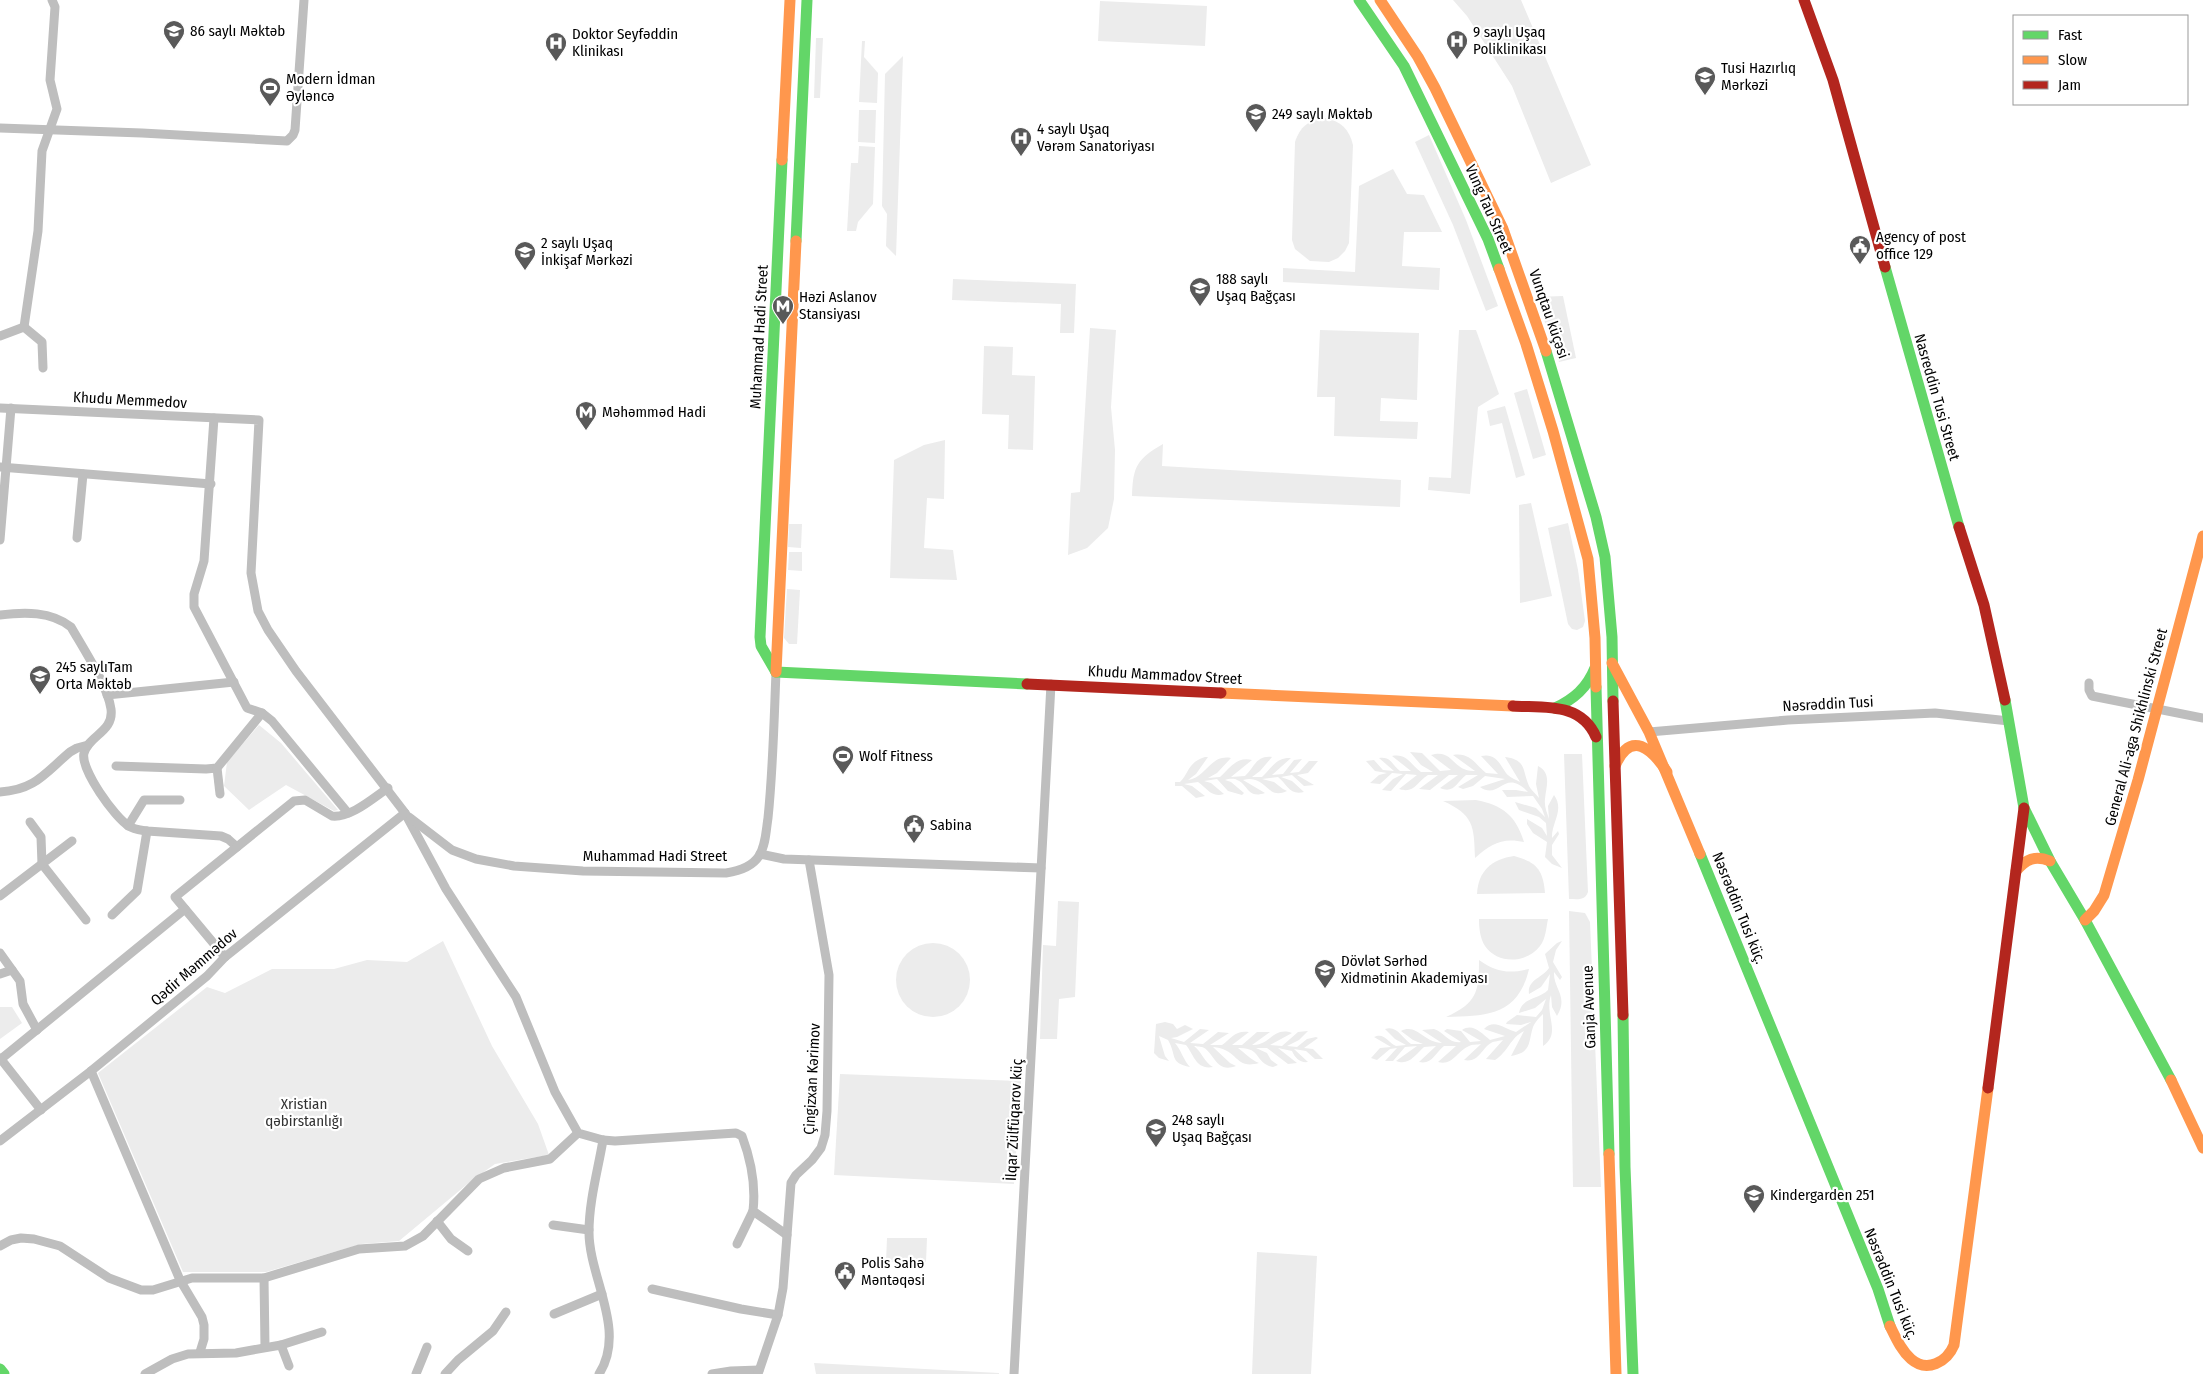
<svg xmlns="http://www.w3.org/2000/svg" width="2203" height="1374" viewBox="0 0 2203 1374" font-family="'Fira Sans Condensed',sans-serif">
<style>
.green{fill:#ececec}
.lines{fill:none;stroke-linecap:round;stroke-linejoin:round}
.street{stroke:#bebebe;stroke-width:9}
.fast{stroke:#63d668;stroke-width:11}
.slow{stroke:#ff974d;stroke-width:11}
.jam{stroke:#b3261e;stroke-width:11}
.labels{text-anchor:middle;dominant-baseline:central;stroke-width:4.5;stroke-linejoin:round;paint-order:stroke}
.poi-label{font-size:15px;fill:#000;stroke:#fff;text-anchor:start}
.street-label{font-size:15px;fill:#000;stroke:#fff}
.park-label{font-size:15px;fill:#333;stroke:#fff}
</style>
<rect width="100%" height="100%" fill="#fff"/>
<g class="green">
<path d="M1453 0H1521L1591 165 1551 183 1512 86 1467 16Z"/>
<path d="M1100 1 1207 6 1205 46 1098 41Z"/>
<path d="M816 38H823L820 98H814Z"/>
<path d="M862 41H865L864 57 878 73 877 103 859 102Z"/>
<path d="M903 56 896 256 886 246 887 214 882 206 885 74Z"/>
<path d="M859 110H876L875 143 858 142Z"/>
<path d="M1325 118C1341 121 1349 129 1353 145L1349 243 1345 251 1338 258 1329 262 1310 261 1295 249 1292 240 1295 142C1300 127 1308 120 1325 118Z"/>
<path d="M1429 135 1466 220 1498 306 1486 311 1453 225 1415 142Z"/>
<path d="M859 146 875 147 873 204 858 222 856 231H847L851 163H858Z"/>
<path d="M1393 169 1407 194 1424 195 1442 232H1404L1402 266 1440 268 1439 290 1283 282V268L1355 272 1359 186Z"/>
<path d="M953 279 1076 284 1074 333H1060L1061 304 952 300Z"/>
<path d="M1563 296 1576 358 1559 362 1536 297Z"/>
<path d="M1090 328 1116 330 1111 407 1115 450 1114 499 1108 528 1087 548 1068 555 1071 493 1080 492Z"/>
<path d="M1320 330 1419 333 1417 400 1381 398 1380 421 1418 422 1417 439 1334 436 1335 397H1317Z"/>
<path d="M1459 330H1476L1499 394 1478 407 1470 494 1428 490 1429 477 1451 478Z"/>
<path d="M984 346 1013 347 1012 375 1035 376 1033 450 1008 449 1009 415 982 414Z"/>
<path d="M1527 389 1546 455 1533 459 1514 393Z"/>
<path d="M1505 406 1525 475 1516 478 1502 423 1490 426 1487 411Z"/>
<path d="M945 440 944 499 927 498 924 548 953 550 957 580 890 578 894 460 924 445Z"/>
<path d="M1163 444 1162 466 1401 480 1400 507 1132 496C1133 466 1137 459 1163 444Z"/>
<path d="M1531 503 1552 596 1520 603 1519 505Z"/>
<path d="M1568 523 1578 570 1585 621 1583 627 1577 630 1572 629 1568 624 1548 528Z"/>
<path d="M789 524H802L801 548 788 547Z"/>
<path d="M789 552H802V571L788 570Z"/>
<path d="M787 589 800 590 797 644H789L784 638Z"/>
<path d="M259 725 281 743 338 810 334 811 286 785 249 810 224 786 227 762Z"/>
<path d="M1410 752 1422 753 1440 771 1451 770 1431 755C1454 748 1452 772 1475 771L1453 755C1470 752 1475 764 1486 773L1498 774 1481 756C1496 753 1499 763 1506 773 1510 778 1515 779 1520 782L1505 757C1527 760 1522 770 1529 786 1531 790 1536 794 1539 798L1536 784 1538 766C1552 773 1546 787 1545 799 1544 806 1547 813 1549 819L1548 806 1554 795C1565 810 1551 823 1552 838L1558 831 1559 834 1552 845V855L1562 868 1552 864 1545 857 1547 842 1533 833 1527 824V819L1542 828 1547 836 1546 823 1539 817 1519 810 1515 802 1536 808 1545 817 1542 809 1533 796 1507 797 1502 790H1516L1528 792C1504 767 1500 801 1480 787L1505 779 1485 776 1473 786 1463 789 1458 787 1478 775H1466C1457 782 1454 794 1440 788L1458 775H1449L1430 790 1419 789 1438 775H1428C1417 782 1414 794 1399 789L1417 775 1406 774 1391 791 1382 790 1393 779 1403 774 1392 773 1380 784 1370 783 1379 775 1387 773 1375 771 1366 761 1374 760 1383 770 1394 771 1379 758C1391 756 1392 765 1400 771H1411L1392 756C1407 753 1410 764 1421 772H1433L1421 765Z"/>
<path d="M1564 754H1582L1588 892C1585 901 1577 899 1569 899Z"/>
<path d="M1205 757H1208L1196 774 1188 780C1206 778 1210 754 1231 758L1217 773 1208 778 1220 777C1230 768 1237 756 1252 760L1231 777 1245 776C1254 768 1256 755 1272 757L1260 771 1252 777H1262C1272 768 1276 757 1291 758L1272 775 1283 774 1294 760 1302 759 1290 773 1299 772 1309 761H1318L1308 773 1297 775 1314 785 1304 786 1292 775 1281 777 1292 781 1304 792C1290 796 1287 784 1278 777L1262 779 1274 782 1283 789 1287 791C1266 801 1267 774 1243 780L1265 793C1247 799 1249 785 1237 780 1234 778 1228 779 1225 780L1231 782 1244 793 1242 795 1228 791 1217 779 1204 781 1211 783 1224 794C1211 798 1207 788 1198 782L1184 784 1192 786 1205 796 1196 798 1182 786H1175V782H1180C1190 772 1187 763 1205 757Z"/>
<path d="M1476 800C1503 805 1516 816 1524 842 1503 837 1490 844 1475 858 1474 826 1474 815 1443 801Z"/>
<path d="M1514 856C1537 862 1543 870 1545 893L1477 894C1478 871 1492 859 1514 856Z"/>
<path d="M1058 901 1079 902 1075 997 1059 999 1057 1039H1040L1043 945 1056 946Z"/>
<path d="M1569 911 1585 913 1590 922 1601 1187H1573Z"/>
<path d="M1479 919H1548C1546 928 1546 938 1540 946 1527 963 1498 965 1485 946 1480 938 1479 928 1479 919Z"/>
<path d="M443 941 492 1046 538 1124 549 1155 495 1164 471 1181 399 1241 361 1244 266 1272H183L98 1073 207 987 225 993 272 969H334L367 960 407 962Z"/>
<path d="M1562 941 1556 950 1553 962 1562 977 1560 980 1554 972C1553 989 1569 996 1557 1016L1552 1007 1551 995C1544 1015 1562 1033 1543 1046V1014C1539 1018 1535 1022 1533 1027 1528 1043 1532 1052 1511 1056L1524 1031C1510 1038 1508 1052 1495 1060L1486 1059 1503 1040C1500 1041 1494 1041 1491 1043 1481 1049 1479 1063 1464 1060L1481 1044C1477 1045 1472 1044 1469 1046 1457 1051 1453 1066 1438 1062L1456 1046H1444C1435 1053 1432 1065 1419 1062L1436 1046 1424 1047C1415 1055 1409 1066 1396 1061L1417 1046 1405 1047 1393 1061H1385L1397 1048 1390 1049 1377 1060 1371 1058 1380 1048 1391 1047 1374 1037C1384 1032 1388 1042 1396 1046L1406 1045 1395 1039 1385 1029C1397 1025 1402 1038 1411 1044H1423L1413 1040 1401 1031C1417 1023 1424 1043 1442 1043L1422 1030 1434 1029C1445 1033 1449 1044 1461 1042L1444 1031 1447 1029 1461 1031 1470 1042 1481 1041 1462 1030C1473 1023 1481 1033 1490 1040L1505 1036 1484 1029C1494 1018 1505 1029 1516 1032L1531 1022 1521 1025 1506 1024 1507 1022 1517 1015 1536 1017 1542 1010 1546 999 1535 1008 1519 1013C1522 997 1538 1000 1548 990L1550 974 1541 987 1529 994C1527 980 1542 978 1549 968L1545 954 1557 943Z"/>
<circle cx="933" cy="980" r="37"/>
<path d="M1479 960C1496 972 1508 974 1529 969 1518 1016 1487 1016 1446 1017 1477 1003 1479 992 1479 960Z"/>
<path d="M0 1007H12L22 1023 0 1039Z"/>
<path d="M1165 1022 1173 1024 1177 1029 1185 1025 1193 1029 1177 1037 1171 1038 1184 1042 1200 1029 1209 1030 1190 1043 1203 1044 1218 1032 1229 1033 1210 1045H1222C1232 1038 1235 1030 1249 1032L1232 1045H1242L1257 1032H1270L1252 1045C1270 1046 1273 1026 1292 1033L1270 1045 1282 1046 1298 1032 1308 1031 1299 1040 1287 1046 1297 1047 1307 1039 1316 1037 1318 1038 1304 1048 1313 1049 1323 1059H1315L1306 1051 1294 1049 1308 1062C1300 1063 1295 1058 1292 1051L1278 1048 1297 1063 1288 1064 1267 1048H1256L1267 1053 1271 1060 1278 1065 1273 1067C1254 1063 1262 1047 1238 1048 1245 1053 1251 1060 1259 1063 1234 1070 1239 1049 1213 1047L1230 1063 1236 1066C1215 1074 1214 1051 1202 1047 1201 1047 1194 1046 1194 1046 1201 1051 1205 1063 1213 1067 1196 1070 1194 1055 1186 1045L1175 1043C1181 1050 1184 1061 1190 1067 1169 1063 1177 1055 1168 1040L1159 1036 1165 1056 1169 1061 1159 1058 1154 1053 1156 1024Z"/>
<path d="M840 1074 1021 1081 1014 1184 834 1175Z"/>
<path d="M887 1238H927L926 1262H886Z"/>
<path d="M1257 1252 1317 1256 1311 1374H1252Z"/>
<path d="M814 1363 999 1373V1374H816Z"/>
</g>
<g class="lines">
<g class="street">
<path d="M0 128 142 133 287 141 293 135 295 130 304 0"/>
<path d="M24 327 42 342 43 368"/>
<path d="M0 336 24 327 38 231 42 151 57 109 50 80 55 7 52 0"/>
<path d="M0 408 259 420 251 573 258 611 268 630 296 671 405 813 446 889 516 997 555 1092 578 1133 603 1140 615 1141 736 1133 742 1136C751 1160 756 1185 753 1211L787 1235"/>
<path d="M214 418 204 561 194 594V607L247 708 262 713 272 721 348 813"/>
<path d="M0 467 211 484"/>
<path d="M77 538 83 474"/>
<path d="M0 540 11 408"/>
<path d="M0 615C24 612 51 611 71 627 83 648 108 686 111 709 114 732 89 735 84 753 80 769 115 818 129 826 134 830 141 830 147 831L221 836 228 839 237 847"/>
<path d="M2089 683V690L2092 696 2203 718"/>
<path d="M107 695 234 682"/>
<path d="M1649 732 1788 720 1935 713 2009 721"/>
<path d="M116 766 206 769 217 768 262 713"/>
<path d="M217 768 220 794"/>
<path d="M0 792C35 790 45 773 70 752L77 748 88 745"/>
<path d="M409 817 452 850 476 859 514 866 583 871 726 873C739 871 752 867 759 856 766 845 766 830 768 818 773 770 774 721 776 672"/>
<path d="M30 822 41 837 42 864 86 920"/>
<path d="M128 826 144 800H180"/>
<path d="M760 854 784 859 1041 868"/>
<path d="M0 896 72 841"/>
<path d="M112 915 137 891 147 831"/>
<path d="M0 953 20 981 23 1004 37 1030"/>
<path d="M225 957 175 897 294 801 305 800 332 816C351 818 373 798 388 788"/>
<path d="M0 974 12 970"/>
<path d="M0 1058 41 1110"/>
<path d="M1 1059 185 909"/>
<path d="M91 1071 180 1280 202 1317 204 1325V1339L200 1352"/>
<path d="M0 1141 91 1071 207 976 225 957 405 813"/>
<path d="M437 1221 451 1239 468 1251"/>
<path d="M553 1225 589 1230"/>
<path d="M737 1244 753 1211"/>
<path d="M0 1246 11 1240 21 1238 34 1239 60 1246 109 1278 141 1290H153L192 1278H264L359 1249 405 1246 423 1236 479 1179 504 1168 550 1159 578 1133"/>
<path d="M264 1278 265 1347"/>
<path d="M652 1289 741 1309 778 1315"/>
<path d="M554 1314 602 1294"/>
<path d="M281 1345 322 1332"/>
<path d="M145 1374 172 1359 188 1354 236 1353 281 1345 289 1366"/>
<path d="M416 1374 427 1347"/>
<path d="M445 1374 458 1360 493 1331 506 1312"/>
<path d="M599 1374C627 1330 589 1278 589 1232 589 1201 598 1170 603 1140"/>
<path d="M712 1374 731 1371 759 1370"/>
<path d="M758 1374 778 1315 783 1288 791 1183 796 1175 812 1160 821 1148 825 1135 827 1111 829 975 809 860"/>
<path d="M1014 1374 1051 684"/>
</g>
<g class="fast">
<path d="M1359 0 1404 66 1488 239 1499 269"/>
<path d="M796 241 807 0"/>
<path d="M1885 267 1959 527"/>
<path d="M1546 351 1596 517 1605 557 1612 637 1613 701"/>
<path d="M776 672 1027 684"/>
<path d="M776 672 761 646 760 637 782 160"/>
<path d="M1596 687 1609 1154"/>
<path d="M2005 700 2024 808 2050 861 2085 920 2171 1080"/>
<path d="M1555 708C1574 699 1587 688 1595 668"/>
<path d="M1700 854 1878 1289 1890 1326"/>
<path d="M1623 1015 1625 1167 1633 1374"/>
<path d="M0 1369 4 1374"/>
</g>
<g class="slow">
<path d="M1380 0 1418 57 1435 88 1503 229 1546 351"/>
<path d="M782 160 790 0"/>
<path d="M1499 269 1526 344 1553 431 1588 559 1595 638 1596 687"/>
<path d="M1612 663 1649 732 1700 854"/>
<path d="M776 672 796 241"/>
<path d="M1221 693 1513 706"/>
<path d="M1615 766C1631 729 1652 749 1667 772"/>
<path d="M2016 871C2026 859 2035 855 2050 861"/>
<path d="M2085 920 2094 911 2104 895 2138 780 2203 536"/>
<path d="M2171 1080 2203 1148"/>
<path d="M1609 1154 1616 1374"/>
<path d="M1890 1326C1896 1338 1901 1350 1911 1359 1927 1373 1947 1362 1954 1345L1988 1088"/>
</g>
<g class="jam">
<path d="M1804 0 1833 80 1885 267"/>
<path d="M1959 527 1984 605 2005 700"/>
<path d="M1027 684 1221 693"/>
<path d="M1613 701 1623 1015"/>
<path d="M1513 706C1544 708 1581 702 1596 737"/>
<path d="M1988 1088 2024 808"/>
</g>
</g>
<defs>
<g id="school-pin" transform="scale(1.125)"><path d="M0 17L-7.5 6A9.5 9.5 0 1 1 7.5 6Z" fill="#595959" stroke="#fff"/><path d="M0-5L7-2L0 1L-7-2ZM-4 1L0 2.5L4 1V4Q0 6-4 4Z" fill="#fff"/></g>
<g id="hospital-pin" transform="scale(1.125)"><path d="M0 17L-7.5 6A9.5 9.5 0 1 1 7.5 6Z" fill="#595959" stroke="#fff"/><path d="M-5-5h3v3.5h4V-5h3V5h-3V1.5h-4V5h-3Z" fill="#fff"/></g>
<g id="university-pin" transform="scale(1.125)"><path d="M0 17L-7.5 6A9.5 9.5 0 1 1 7.5 6Z" fill="#595959" stroke="#fff"/><path d="M0-5L7-2L0 1L-7-2ZM-4 1L0 2.5L4 1V4Q0 6-4 4Z" fill="#fff"/></g>
<g id="stadium-pin" transform="scale(1.125)"><path d="M0 17L-7.5 6A9.5 9.5 0 1 1 7.5 6Z" fill="#595959" stroke="#fff"/><path d="M0-5a6.5 5 0 1 0 0 10a6.5 5 0 1 0 0-10ZM-3.5-1.8h7v3.6h-7Z" fill="#fff"/></g>
<g id="civic-pin" transform="scale(1.125)"><path d="M0 17L-7.5 6A9.5 9.5 0 1 1 7.5 6Z" fill="#595959" stroke="#fff"/><path d="M-.6-6.5H3V-4.5H.6V-3L4-1V1h2V6H-6V1h2V-1L-.6-3ZM-1.2 2.5V6h2.4V2.5Z" fill="#fff"/></g>
<g id="metro-pin" transform="scale(1.125)"><path d="M0 17L-7.5 6A9.5 9.5 0 1 1 7.5 6Z" fill="#595959" stroke="#fff"/><path d="M-5.5 5V-5H-3L0 0L3-5H5.5V5H3V-.5L0 4L-3-.5V5Z" fill="#fff"/></g>
</defs>
<g fill-rule="evenodd">
<use href="#school-pin" x="174" y="31"/>
<use href="#hospital-pin" x="1457" y="41"/>
<use href="#hospital-pin" x="556" y="43"/>
<use href="#university-pin" x="1705" y="77"/>
<use href="#stadium-pin" x="270" y="88"/>
<use href="#school-pin" x="1256" y="114"/>
<use href="#hospital-pin" x="1021" y="138"/>
<use href="#civic-pin" x="1860" y="246"/>
<use href="#school-pin" x="525" y="252"/>
<use href="#school-pin" x="1200" y="288"/>
<use href="#metro-pin" x="783" y="306"/>
<use href="#metro-pin" x="586" y="412"/>
<use href="#school-pin" x="40" y="676"/>
<use href="#stadium-pin" x="843" y="756"/>
<use href="#civic-pin" x="914" y="825"/>
<use href="#university-pin" x="1325" y="970"/>
<use href="#school-pin" x="1156" y="1129"/>
<use href="#school-pin" x="1754" y="1195"/>
<use href="#civic-pin" x="845" y="1272"/>
</g>
<g class="labels">
<g class="poi-label">
<text x="190" y="31">86 saylı Məktəb</text>
<text x="1473" y="32">9 saylı Uşaq<tspan x="1473" dy="17">Poliklinikası</tspan></text>
<text x="572" y="34">Doktor Seyfәddin<tspan x="572" dy="17">Klinikası</tspan></text>
<text x="1721" y="68">Tusi Hazırlıq<tspan x="1721" dy="17">Mərkəzi</tspan></text>
<text x="286" y="79">Modern İdman<tspan x="286" dy="17">Əyləncə</tspan></text>
<text x="1272" y="114">249 saylı Məktəb</text>
<text x="1037" y="129">4 saylı Uşaq<tspan x="1037" dy="17">Vərəm Sanatoriyası</tspan></text>
<text x="1876" y="237">Agency of post<tspan x="1876" dy="17">office 129</tspan></text>
<text x="541" y="243">2 saylı Uşaq<tspan x="541" dy="17">İnkişaf Mərkəzi</tspan></text>
<text x="1216" y="279">188 saylı<tspan x="1216" dy="17">Uşaq Bağçası</tspan></text>
<text x="799" y="297">Həzi Aslanov<tspan x="799" dy="17">Stansiyası</tspan></text>
<text x="602" y="412">Məhəmməd Hadi</text>
<text x="56" y="667">245 saylıTam<tspan x="56" dy="17">Orta Məktəb</tspan></text>
<text x="859" y="756">Wolf Fitness</text>
<text x="930" y="825">Sabina</text>
<text x="1341" y="961">Dövlət Sərhəd<tspan x="1341" dy="17">Xidmətinin Akademiyası</tspan></text>
<text x="1172" y="1120">248 saylı<tspan x="1172" dy="17">Uşaq Bağçası</tspan></text>
<text x="1770" y="1195">Kindergarden 251</text>
<text x="861" y="1263">Polis Sahə<tspan x="861" dy="17">Məntəqəsi</tspan></text>
</g>
<g class="street-label">
<text transform="translate(1489 209) rotate(66)">Vung Tau Street</text>
<text transform="translate(1549 314) rotate(71)">Vunqtau küçəsi</text>
<text transform="translate(759 337) rotate(-87)">Muhammad Hadi Street</text>
<text transform="translate(1937 397) rotate(74)">Nasreddin Tusi Street</text>
<text transform="translate(130 400) rotate(3)">Khudu Memmedov</text>
<text transform="translate(1165 675) rotate(3)">Khudu Mammadov Street</text>
<text transform="translate(1828 704) rotate(-3)">Nəsrəddin Tusi</text>
<text transform="translate(2136 727) rotate(-75)">General Ali-aga Shikhlinski Street</text>
<text x="655" y="856">Muhammad Hadi Street</text>
<text transform="translate(1739 908) rotate(68)">Nəsrəddin Tusi küç.</text>
<text transform="translate(194 967) rotate(-41)">Qədir Məmmədov</text>
<text transform="translate(1589 1007) rotate(-92)">Ganja Avenue</text>
<text transform="translate(812 1079) rotate(-87)">Çingizxan Kərimov</text>
<text transform="translate(1014 1120) rotate(-87)">İlqar Zülfüqarov küç</text>
<text transform="translate(1891 1284) rotate(68)">Nəsrəddin Tusi küç.</text>
</g>
<g class="park-label">
<text x="304" y="1104">Xristian<tspan x="304" dy="17">qəbirstanlığı</tspan></text>
</g>
</g>
<rect x="2013" y="15" width="175" height="90" fill="#ffffff" stroke="#999999"/>
<rect x="2023" y="31" width="25" height="8" fill="#63d668" stroke="#999999"/>
<text x="2058" y="40" font-size="15" fill="#000000">Fast</text>
<rect x="2023" y="56" width="25" height="8" fill="#ff974d" stroke="#999999"/>
<text x="2058" y="65" font-size="15" fill="#000000">Slow</text>
<rect x="2023" y="81" width="25" height="8" fill="#b3261e" stroke="#999999"/>
<text x="2058" y="90" font-size="15" fill="#000000">Jam</text>
</svg>
